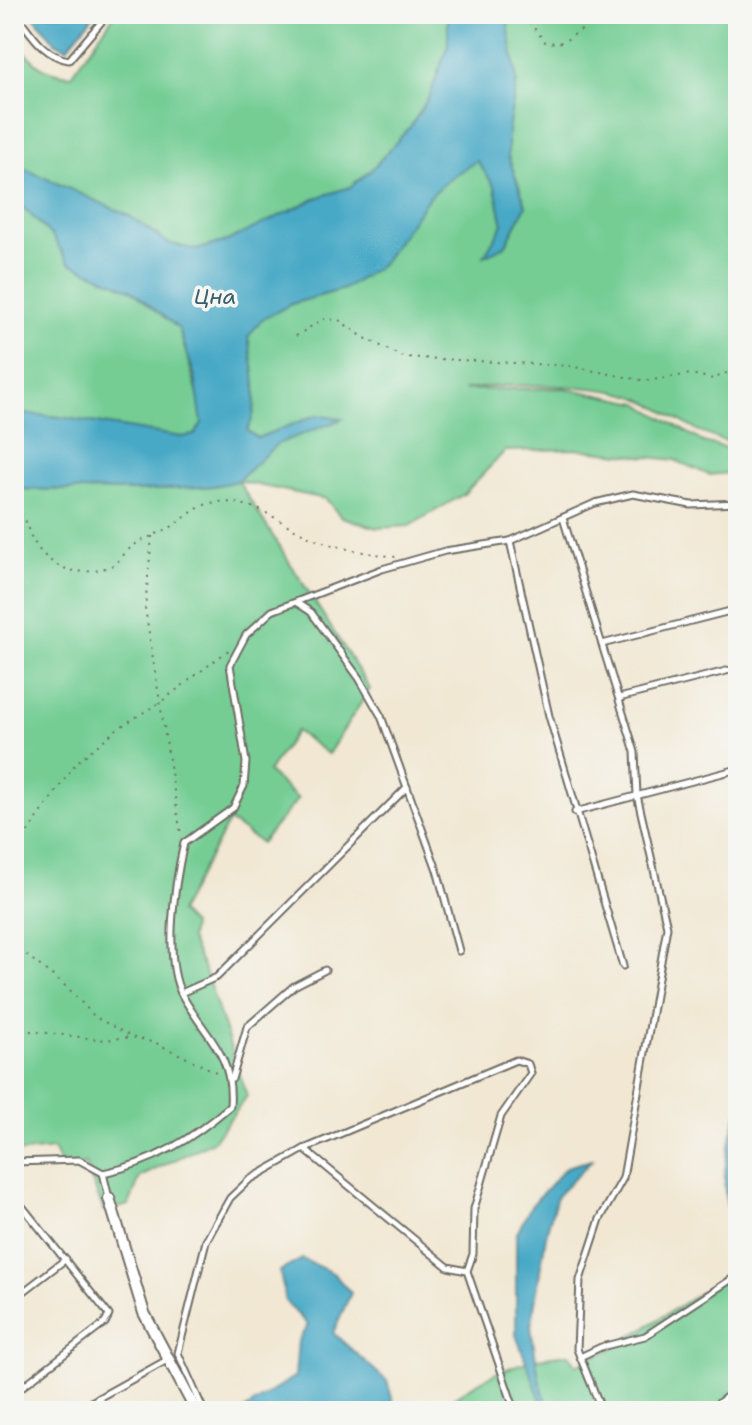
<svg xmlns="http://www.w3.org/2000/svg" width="752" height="1425" viewBox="0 0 752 1425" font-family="'Shantell Sans',sans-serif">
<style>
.green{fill:#74cd94;stroke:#507c60;stroke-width:2}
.water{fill:#46a9c6;stroke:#386a78;stroke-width:2}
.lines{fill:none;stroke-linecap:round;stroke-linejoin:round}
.lane-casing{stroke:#706d65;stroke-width:9}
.street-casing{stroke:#706d65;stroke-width:14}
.path{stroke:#706d65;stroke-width:2;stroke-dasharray:2 6;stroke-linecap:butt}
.lane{stroke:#fff;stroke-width:5}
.street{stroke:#fff;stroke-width:10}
.labels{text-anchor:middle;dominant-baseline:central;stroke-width:7;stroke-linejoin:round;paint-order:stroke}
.water-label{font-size:22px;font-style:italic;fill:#365d69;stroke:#f6f6f2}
</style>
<rect width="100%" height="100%" fill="#f6f6f2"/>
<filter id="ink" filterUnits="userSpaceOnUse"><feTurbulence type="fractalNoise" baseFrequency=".0125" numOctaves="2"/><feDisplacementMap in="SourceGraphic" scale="16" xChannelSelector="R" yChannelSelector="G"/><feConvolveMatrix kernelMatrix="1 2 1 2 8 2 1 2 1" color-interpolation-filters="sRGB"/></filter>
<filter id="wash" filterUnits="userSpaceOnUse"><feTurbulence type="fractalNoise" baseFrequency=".006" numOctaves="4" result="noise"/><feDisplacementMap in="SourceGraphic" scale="32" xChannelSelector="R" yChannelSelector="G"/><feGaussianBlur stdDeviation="1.8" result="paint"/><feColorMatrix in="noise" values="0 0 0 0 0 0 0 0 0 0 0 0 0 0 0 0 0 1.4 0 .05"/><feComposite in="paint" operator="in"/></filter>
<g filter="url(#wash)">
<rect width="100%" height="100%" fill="#f1e7d2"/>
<g class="green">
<path d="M115 14H448V45L430 95 411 126 371 170 350 187 227 241 196 250 168 243 130 216 14 164V37C32 61 40 73 71 75Z"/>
<path d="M504 14H738V444C694 435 681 418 643 400 605 382 504 383 463 390L564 388 604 396 638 403 703 442 738 451V472L709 475 675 460 577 449 505 451 464 494 409 526 377 528 341 517 326 499 238 481 370 689 328 754 296 731 268 772 298 799 261 843 229 821 179 912 192 925 190 939 206 974 247 1096 213 1141 140 1177 129 1205 104 1211 85 1164 63 1169 53 1149 14 1153V489L138 491 213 486 237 481 276 444 340 420 317 415 257 438 247 430C260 412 252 360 248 337L260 320 291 304 344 289 381 265 429 197 454 175 478 160 495 187 503 225 485 255 505 246 526 206 508 156V129L517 81Z"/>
<path d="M14 198 52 236 69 263 130 289 179 329 200 402 202 423 195 435 181 437 60 417 14 413Z"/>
<path d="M738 1269V1411H437C473 1380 522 1357 570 1354L576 1365 611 1349Z"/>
</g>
<g class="water">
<path d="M36 14H95L67 48 56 43 34 17Z"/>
<path d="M448 14H504L508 23 517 81 508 129V156L526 206 505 246 484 256 503 225 495 187 477 161 454 175 429 197 381 265 344 289 291 304 261 320 248 337C253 363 262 408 247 430L257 438 317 415 342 419 277 444 237 481 213 486 138 491 14 489V413L60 417 181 437 195 435 202 423 195 377 179 329 130 289 69 263 52 236 14 198V164L130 216 168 243 196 250 227 241 319 197 350 187 371 170 411 126 430 95 448 45Z"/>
<path d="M738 1112V1227C714 1200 728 1144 738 1112Z"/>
<path d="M592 1160 557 1196 547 1230 531 1326 539 1379 549 1411H545L516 1335V1235L531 1206 566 1167Z"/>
<path d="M302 1259 333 1273 351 1293 333 1333 387 1381 396 1411H243L295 1376 298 1341 308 1325 285 1301 280 1271Z"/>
</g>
</g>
<g filter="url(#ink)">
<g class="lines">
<g class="lane-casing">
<g id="lane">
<path d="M16 14C31 33 43 56 69 60L108 14"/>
<path d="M563 518 635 752 637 795 667 927 623 1178 600 1219 580 1280 577 1349 602 1411"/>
<path d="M510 541 549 716 623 966"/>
<path d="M297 603 311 612 359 678 381 716 437 870 459 951"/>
<path d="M602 644 738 609"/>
<path d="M619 698 738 668"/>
<path d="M575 812 738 769"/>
<path d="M181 993 217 977 407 787"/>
<path d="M232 1079 247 1027 294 986 325 970"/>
<path d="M304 1149 448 1267 467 1271"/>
<path d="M14 1162 79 1160 103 1173"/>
<path d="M14 1196 109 1315 105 1323 14 1393"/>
<path d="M109 1198 103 1173C153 1163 192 1139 230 1106 234 1053 205 1037 182 995 163 958 175 882 184 843L233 808 244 786 246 762 230 665 246 635 272 611 382 569 445 551 510 541 595 503 633 494 691 505 738 503"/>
<path d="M14 1299 66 1259"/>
<path d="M580 1357 601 1347 645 1336 738 1275"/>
<path d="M75 1411 167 1360"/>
<path d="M204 1411 178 1353 206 1241 230 1198 249 1180 304 1149 516 1060 528 1064 531 1073 501 1116 474 1209 473 1254 467 1271 515 1411"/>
<path d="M708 1411 738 1388"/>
</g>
</g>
<g class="street-casing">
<path id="street" d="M109 1198 144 1313 196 1411"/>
</g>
<g class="path">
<path d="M529 14 530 23 546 43 563 42 606 14"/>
<path d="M296 336 323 319 339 320 363 337 403 357 569 366 646 381 691 374 713 379 738 368"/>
<path d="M14 510 25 518C34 560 69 583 111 566 120 562 125 551 133 546 145 537 159 534 171 527 189 516 201 500 225 502 263 504 280 524 313 538 339 549 368 553 396 557"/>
<path d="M152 536 145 608 181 835"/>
<path d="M14 852 76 763 117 729 162 701 230 649"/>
<path d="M14 945 68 988 95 1017 129 1035"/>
<path d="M14 1029 105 1040 131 1037 156 1043 220 1074"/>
</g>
<use href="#lane" class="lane"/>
<use href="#street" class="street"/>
</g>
</g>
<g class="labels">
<g class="water-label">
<text x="215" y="296">Цна</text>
</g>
</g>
<rect width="752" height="1425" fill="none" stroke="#f6f6f2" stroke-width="48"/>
</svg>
